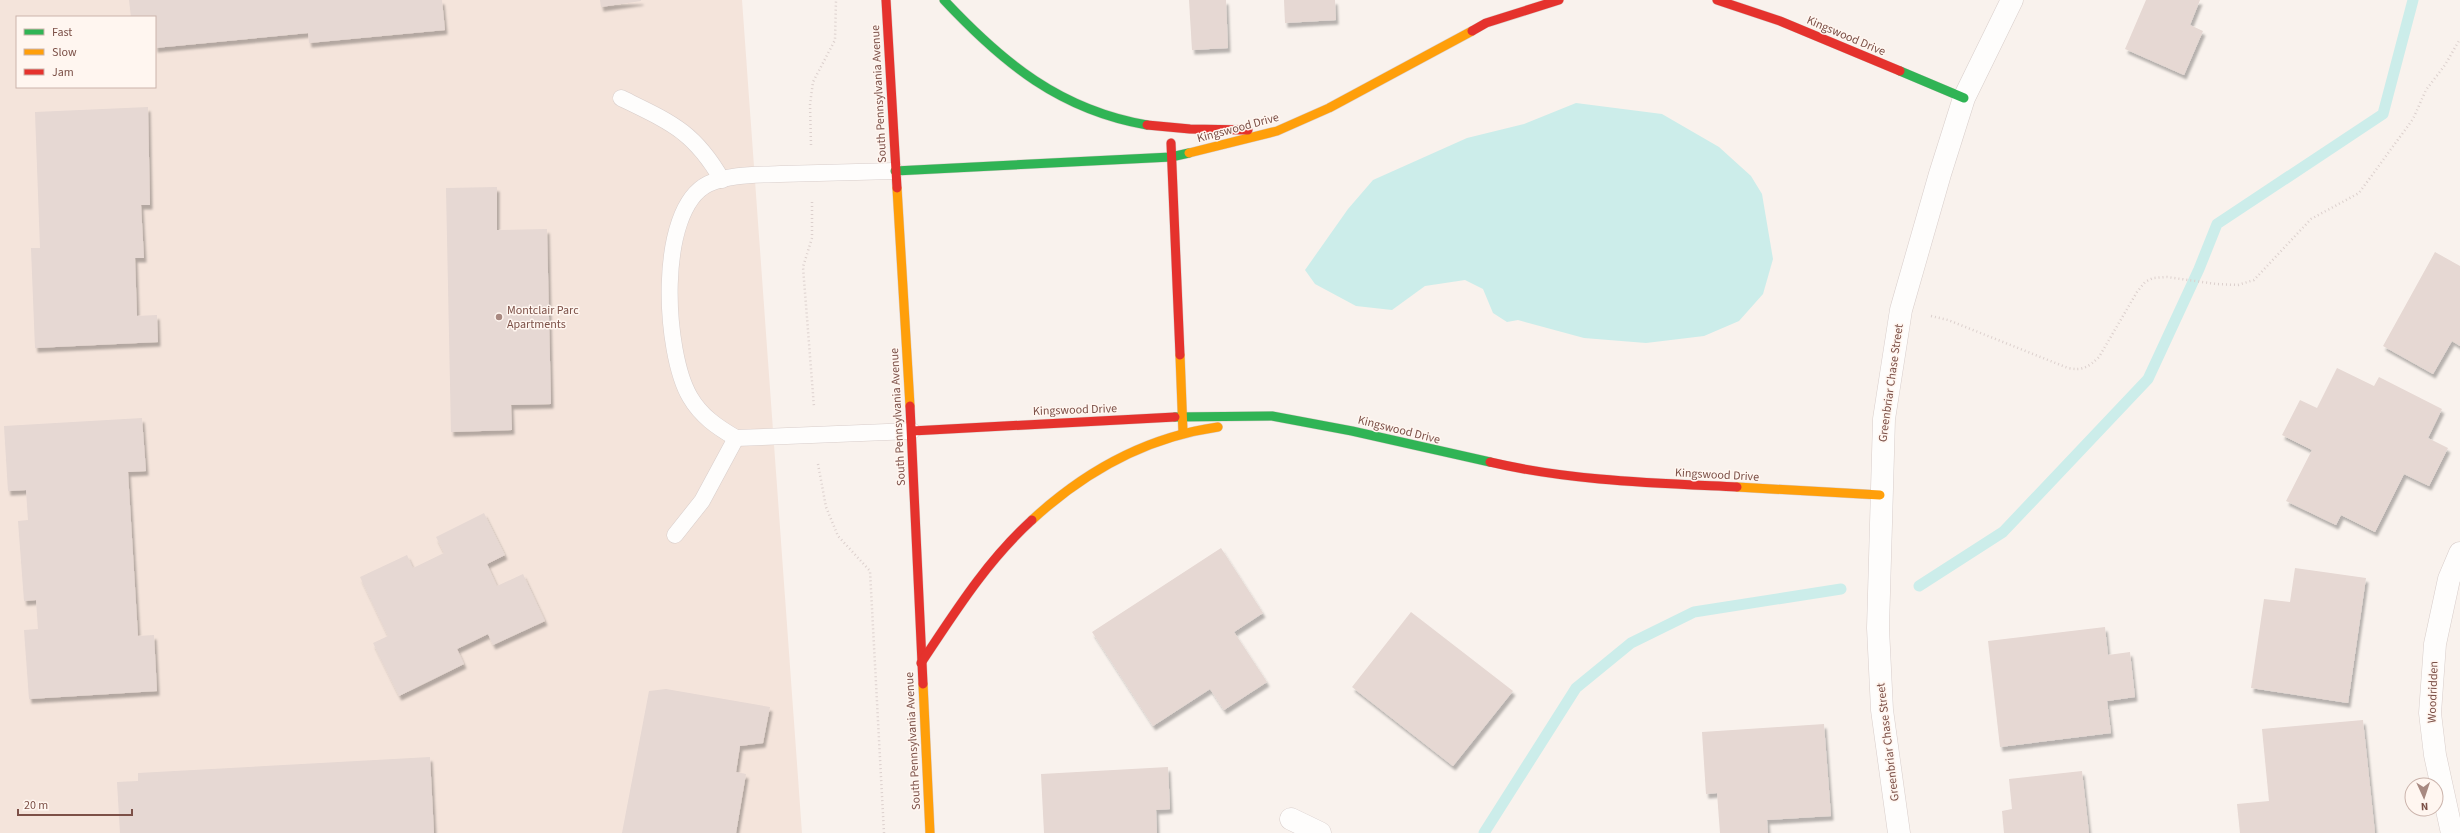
<svg xmlns="http://www.w3.org/2000/svg" width="2460" height="833" viewBox="0 0 2460 833" font-family="'Source Sans 3',sans-serif">
<style>
.residential{fill:#f4e4db;fill-rule:evenodd}
.water{fill:#ccedea}
.lines{fill:none;stroke-linecap:round;stroke-linejoin:round}
.stream{stroke:#ccedea;stroke-width:11}
.building{fill:#e6d8d3;filter:url(#shadow)}
.lane-casing{stroke:#d8cdca;stroke-width:17}
.street-casing{stroke:#d8cdca;stroke-width:23}
.fast-casing{stroke:#daceca;stroke-width:10}
.slow-casing{stroke:#daceca;stroke-width:10}
.jam-casing{stroke:#daceca;stroke-width:10}
.path{stroke:#dcd0cd;stroke-width:2.5;stroke-dasharray:1 3;stroke-linecap:butt}
.lane{stroke:#fefdfc;stroke-width:16}
.street{stroke:#fefdfc;stroke-width:22}
.fast{stroke:#30b455;stroke-width:9}
.slow{stroke:#ff9f0a;stroke-width:9}
.jam{stroke:#e5322d;stroke-width:9}
.poi-dot{fill:#a88981;stroke:#fff6f0;stroke-width:1.5}
.labels{text-anchor:middle;dominant-baseline:central;stroke-width:3;stroke-linejoin:round;paint-order:stroke}
.street-label{font-size:12px;fill:#7c5047;stroke:#fff6f0}
.poi-label{font-size:12px;fill:#7c5047;stroke:#fff6f0;text-anchor:start}
</style>
<defs>
<filter id="shadow"><feDropShadow dx="2.5" dy="4.5" stdDeviation="1" flood-color="#0004"/></filter>
</defs>
<rect width="100%" height="100%" fill="#f9f2ed"/>
<path class="residential" d="M0 0H742L802 833H0ZM17 17H155V87H17Z"/>
<path class="water" d="M1576 103 1662 114 1719 147 1751 176 1762 194 1773 259 1763 294 1739 321 1704 336 1646 343 1584 338 1518 320 1507 322 1493 313 1483 289 1465 280 1425 286 1392 310 1356 306 1315 284 1305 270 1348 209 1373 180 1467 138 1524 124Z"/>
<g class="lines">
<g class="stream">
<path d="M1919 586 2003 532 2148 379 2199 269 2217 224 2383 114 2413 0"/>
<path d="M1484 833 1576 688 1631 643 1694 612 1841 589"/>
</g>
</g>
<g class="building">
<path d="M129 0H442L445 30 309 43 308 33 155 48V17H131Z"/>
<path d="M600 0H641V1L601 7Z"/>
<path d="M1189 0H1226L1228 48 1192 50Z"/>
<path d="M1284 0H1335L1336 20 1285 23Z"/>
<path d="M2146 0H2200L2190 25 2203 31 2184 75 2125 49Z"/>
<path d="M148 107 150 205H141L144 258H135L137 316 157 315 158 342 35 348 31 248H40L35 112Z"/>
<path d="M497 187V230L547 229 551 404 511 405 512 430 451 432 446 188Z"/>
<path d="M2435 252 2460 266V346L2452 341 2433 374 2383 346Z"/>
<path d="M2337 368 2374 386 2379 377 2442 409 2428 438 2448 448 2429 486 2404 474 2375 532 2341 515 2336 525 2286 501 2312 450 2282 435 2300 400 2317 408Z"/>
<path d="M142 418 146 471 128 472 138 636 154 635 157 691 29 699 24 630 38 629 36 600 24 601 18 521 28 520 26 490 8 491 4 426Z"/>
<path d="M484 513 505 555 487 564 497 586 523 574 545 621 493 645 488 634 457 649 464 664 399 696 373 643 388 636 360 577 407 555 413 568 444 553 436 537Z"/>
<path d="M1221 548 1263 613 1234 632 1267 682 1224 710 1210 689 1153 726 1092 632Z"/>
<path d="M2295 568 2366 578 2348 703 2251 688 2264 599 2290 602Z"/>
<path d="M1411 612 1513 691 1453 766 1352 687Z"/>
<path d="M2105 627 2108 655 2130 652 2135 697 2107 701 2111 733 2000 747 1988 641Z"/>
<path d="M666 689 770 707 763 743 740 746 736 772 746 774 736 833H622L649 691Z"/>
<path d="M2363 720 2375 833H2240L2237 804 2269 801 2262 729Z"/>
<path d="M1824 724 1831 816 1767 820 1768 833H1720L1717 793 1706 794 1702 732Z"/>
<path d="M430 757 434 833H120L117 782 138 781V773Z"/>
<path d="M1168 767 1170 809 1156 810 1157 833H1044L1041 774Z"/>
<path d="M2082 771 2089 833H2004L2002 811 2012 809 2009 779Z"/>
</g>
<g class="lines">
<g class="lane-casing">
<g id="lane">
<path d="M621 98C670 122 694 131 722 180"/>
<path d="M895 171C857 172 818 173 780 174 757 175 729 174 708 184 656 210 664 353 690 397 701 416 717 427 736 438L912 431"/>
<path d="M675 535 702 501 736 438"/>
</g>
</g>
<g class="street-casing">
<g id="street">
<path d="M1291 819 1320 833"/>
<path d="M1899 833 1882 710 1878 628 1884 419 1901 310 1940 174 1964 98 2012 0"/>
<path d="M2452 833 2435 755 2430 713 2435 644 2449 579 2460 553"/>
</g>
</g>
<g class="fast-casing">
<g id="fast">
<path d="M944 0C1003 63 1060 110 1147 125"/>
<path d="M1900 71 1964 98"/>
<path d="M895 171 1171 157 1189 153"/>
<path d="M1175 417 1272 416 1352 431 1490 462"/>
</g>
</g>
<g class="slow-casing">
<g id="slow">
<path d="M1189 153 1277 131 1329 108 1472 31"/>
<path d="M897 188 910 406"/>
<path d="M1180 355 1183 433"/>
<path d="M1737 487 1880 495"/>
<path d="M1032 520C1084 472 1147 437 1218 427"/>
<path d="M923 684 930 833"/>
</g>
</g>
<g class="jam-casing">
<g id="jam">
<path d="M886 0 897 188"/>
<path d="M1717 0 1780 21 1900 71"/>
<path d="M1472 31 1486 23 1559 0"/>
<path d="M1147 125 1190 129 1248 130"/>
<path d="M1171 143 1180 355"/>
<path d="M910 406 923 684"/>
<path d="M912 431 1175 417"/>
<path d="M1490 462C1571 481 1654 483 1737 487"/>
<path d="M921 663C955 612 986 562 1032 520"/>
</g>
</g>
<g class="path">
<path d="M811 145 810 104 813 82 835 40 836 0"/>
<path d="M812 202V238L803 267 814 407"/>
<path d="M1931 316 1948 320 2068 368C2082 371 2089 367 2099 357L2137 292 2145 282 2153 278 2167 277 2216 284 2238 285 2254 280 2311 219 2359 193 2413 119 2426 90 2445 65 2460 39"/>
<path d="M818 464 826 507 838 536 870 571 884 833"/>
</g>
<use href="#lane" class="lane"/>
<use href="#street" class="street"/>
<use href="#fast" class="fast"/>
<use href="#slow" class="slow"/>
<use href="#jam" class="jam"/>
</g>
<circle class="poi-dot" cx="499" cy="317" r="4"/>
<g class="labels">
<g class="street-label">
<text transform="translate(1846 36) rotate(23)">Kingswood Drive</text>
<text transform="translate(879 94) rotate(-93)">South Pennsylvania Avenue</text>
<text transform="translate(1238 128) rotate(-15)">Kingswood Drive</text>
<text transform="translate(1891 383) rotate(-82)">Greenbriar Chase Street</text>
<text transform="translate(1075 410) rotate(-2)">Kingswood Drive</text>
<text transform="translate(898 417) rotate(-93)">South Pennsylvania Avenue</text>
<text transform="translate(1399 430) rotate(14)">Kingswood Drive</text>
<text transform="translate(1717 475) rotate(3)">Kingswood Drive</text>
<text transform="translate(2433 692) rotate(-88)">Woodridden</text>
<text transform="translate(913 741) rotate(-93)">South Pennsylvania Avenue</text>
<text transform="translate(1888 742) rotate(-97)">Greenbriar Chase Street</text>
</g>
<g class="poi-label">
<text x="507" y="310">Montclair Parc<tspan x="507" dy="14">Apartments</tspan></text>
</g>
</g>
<rect x="16" y="16" width="140" height="72" fill="#fff6f0" stroke="#cbb4ac"/>
<rect x="24" y="29" width="20" height="6" fill="#30b455" stroke="#cbb4ac"/>
<text x="52" y="36" font-size="12" fill="#7c5047">Fast</text>
<rect x="24" y="49" width="20" height="6" fill="#ff9f0a" stroke="#cbb4ac"/>
<text x="52" y="56" font-size="12" fill="#7c5047">Slow</text>
<rect x="24" y="69" width="20" height="6" fill="#e5322d" stroke="#cbb4ac"/>
<text x="52" y="76" font-size="12" fill="#7c5047">Jam</text>
<g transform="translate(2424 797) rotate(177)"><circle r="19" fill="#fff6f0" stroke="#cbb4ac"/>
<path d="M0-3L7 15L0 10L-7 15Z" fill="#a88981"/>
<text y="-6" font-size="11" font-weight="bold" text-anchor="middle" fill="#7c5047">N</text>
</g>
<path d="M18 809v6h114v-6" fill="none" stroke="#7c5047" stroke-width="2"/>
<text x="24" y="809" font-size="12" fill="#7c5047" stroke="#fff6f0" stroke-width="3" paint-order="stroke">20 m</text>
</svg>
